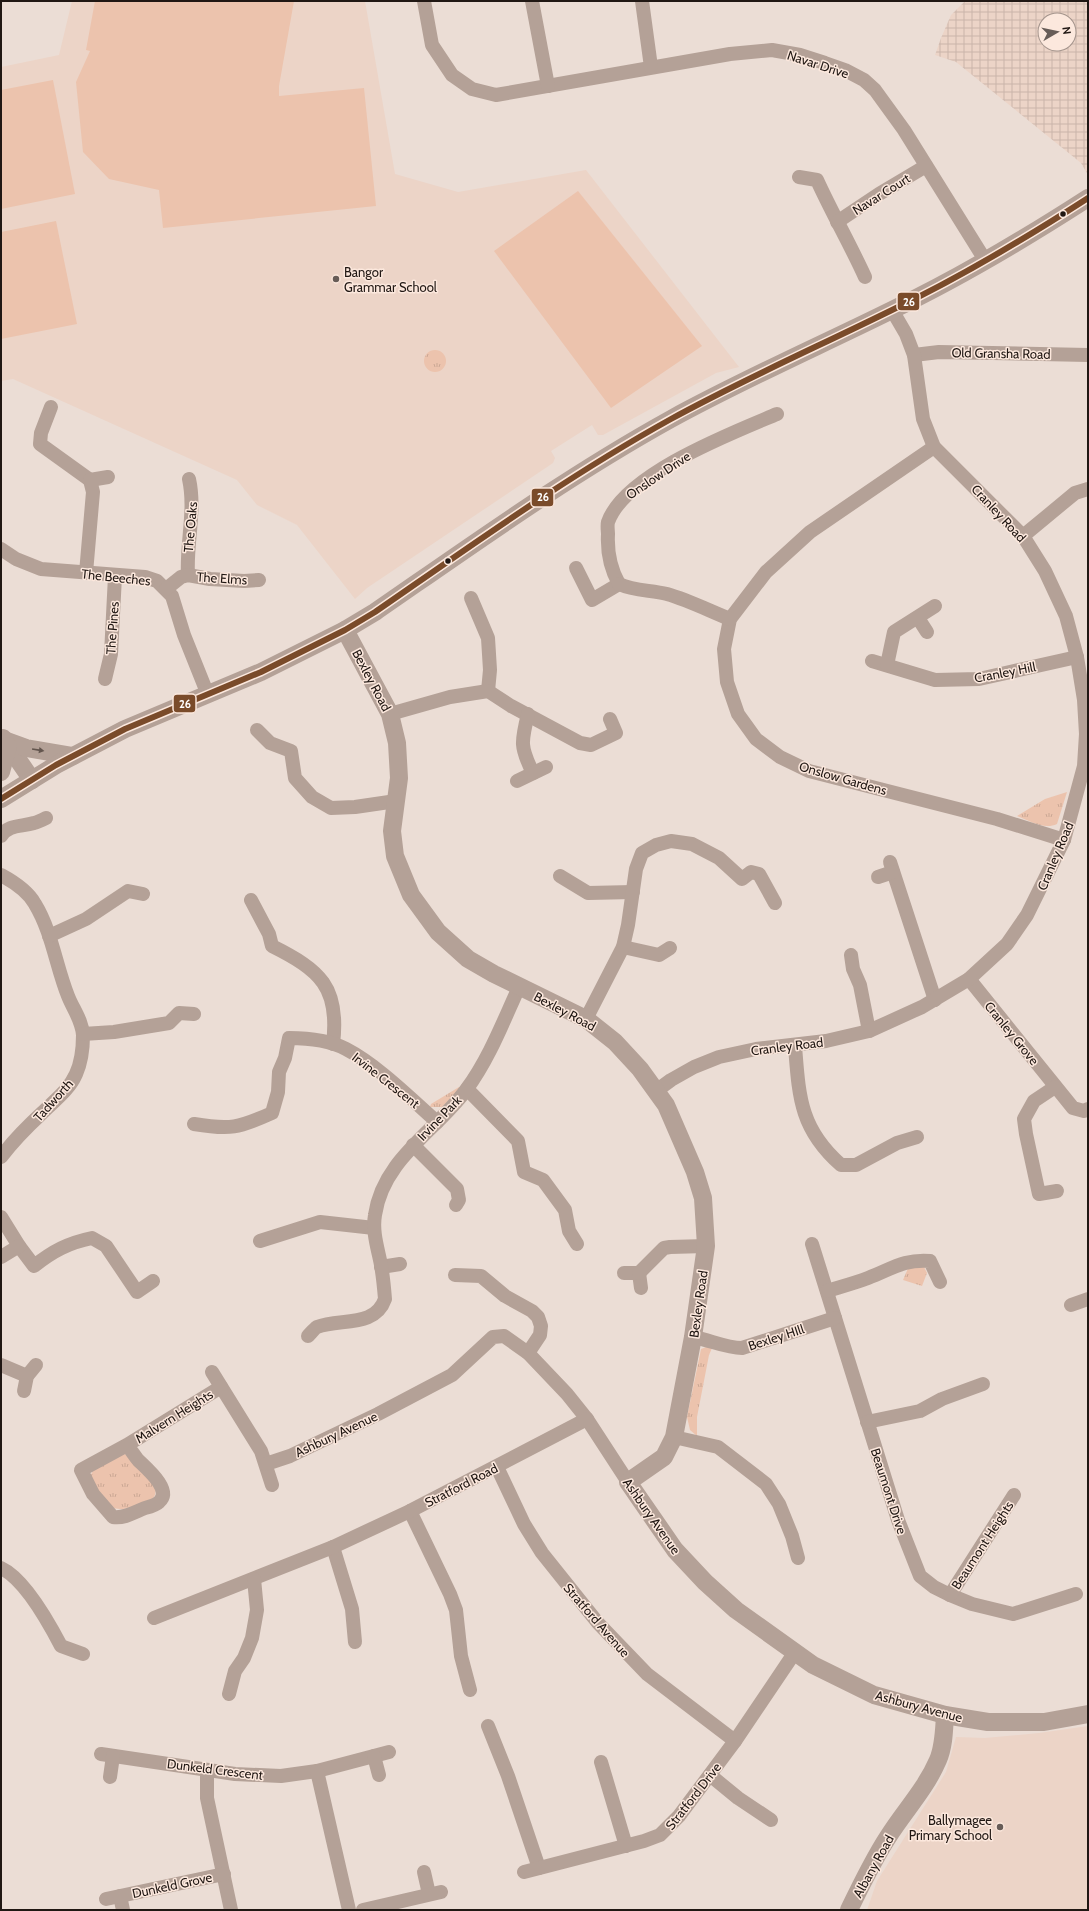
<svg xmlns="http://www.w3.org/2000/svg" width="1089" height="1911" viewBox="0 0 1089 1911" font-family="Cabin,sans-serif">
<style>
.built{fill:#ecd4c7}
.industrial{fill:url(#industrial-grid);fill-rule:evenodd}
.grass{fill:url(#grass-tufts)}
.park{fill:#ecc3ad}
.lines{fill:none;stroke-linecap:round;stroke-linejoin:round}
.minor{stroke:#b4a197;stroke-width:14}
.tertiary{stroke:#b4a197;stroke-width:18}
.bus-1-casing{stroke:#fce8dd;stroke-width:9}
.bus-1{stroke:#7a4b2a;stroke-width:6}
.oneway{fill:#63554e}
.bus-dot{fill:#201713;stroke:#fce8dd;stroke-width:1.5}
.poi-dot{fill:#675c57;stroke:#fce8dd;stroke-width:1.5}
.labels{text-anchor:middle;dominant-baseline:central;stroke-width:3;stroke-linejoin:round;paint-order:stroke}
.street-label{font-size:13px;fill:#201713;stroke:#fce8dd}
.poi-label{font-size:13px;fill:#201713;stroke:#fce8dd;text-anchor:start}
.line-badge{stroke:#fce8dd;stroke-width:1.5}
.badge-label{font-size:11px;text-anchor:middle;font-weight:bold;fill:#fff}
</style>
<defs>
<pattern id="industrial-grid" width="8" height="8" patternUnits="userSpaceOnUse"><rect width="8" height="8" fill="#ecd4c7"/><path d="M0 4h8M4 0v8" fill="none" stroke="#cab5aa"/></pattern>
<pattern id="grass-tufts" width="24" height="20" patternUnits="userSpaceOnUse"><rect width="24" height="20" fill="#ecc3ad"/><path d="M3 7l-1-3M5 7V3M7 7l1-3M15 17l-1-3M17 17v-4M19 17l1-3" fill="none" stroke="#caa794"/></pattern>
</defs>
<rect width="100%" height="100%" fill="#ebddd5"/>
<g class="built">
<path d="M72 1H365L395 174 458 192 586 170 739 367 716 373 603 435H598L592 425 551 451 555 458 553 463 367 588 355 599 297 525 257 505 237 480 13 379 1 381V67L59 55Z"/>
<path d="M1088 1726V1910H867L877 1881 946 1772 956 1737 985 1738 1039 1733Z"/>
</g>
<path class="industrial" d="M965 1H1088V175L1081 163 956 62 935 55 941 38 951 15ZM1045 20H1069V44H1045Z"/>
<g class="grass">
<circle cx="435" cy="361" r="11"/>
<path d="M1067 792 1057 824C1044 830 1030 821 1017 816L1045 799Z"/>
<path d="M459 1087 461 1088 442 1107H430L431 1104Z"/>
<path d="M909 1266 924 1267 927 1273 922 1286 903 1280Z"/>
<path d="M709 1346H713L709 1355 697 1417V1436L690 1430 687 1417 700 1354 701 1349Z"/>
<path d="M124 1454 128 1455C134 1462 152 1478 155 1485 156 1488 156 1494 154 1497 148 1504 120 1513 112 1507 102 1501 96 1487 90 1477L94 1468Z"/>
</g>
<g class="park">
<path d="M95 1H294L279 86V96L364 88 376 206 163 228 159 190 109 179 83 152 76 82 90 51 86 50Z"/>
<path d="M53 80 75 194 1 209V90Z"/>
<path d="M578 191 702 346 611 408 494 251Z"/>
<path d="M56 221 77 324 1 339V232Z"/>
</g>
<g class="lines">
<g class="minor">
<path d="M424 1 432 45 452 75 472 89 496 95 730 54 772 50 800 55 825 63 845 70 864 80 875 90 904 130 985 260"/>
<path d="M532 1 548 86"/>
<path d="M642 1 651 67"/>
<path d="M799 177 817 180C832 213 850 244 865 277"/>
<path d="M837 222 879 194 926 166"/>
<path d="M914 355 939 352 1088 355"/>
<path d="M51 407 41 433 40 444 90 480 108 477"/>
<path d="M934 447 810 532 766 572 730 619 724 649 727 682 738 714 756 739 780 757 809 771 997 819 1064 840"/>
<path d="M1023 536 1075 493 1088 489"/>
<path d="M1 549 16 559 41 569 145 577 157 581 172 596 184 635 208 695"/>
<path d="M576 568 592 600 619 584"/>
<path d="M86 573 93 492 90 480"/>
<path d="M188 575C186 543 196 511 189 479"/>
<path d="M619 584C610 568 607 553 608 534 608 531 607 526 608 522 625 474 732 433 777 414"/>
<path d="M619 584C634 591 651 590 667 594 688 600 710 611 730 619"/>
<path d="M166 589 181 577 188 575 210 579 244 581 259 580"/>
<path d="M471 598 488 638 490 670 488 691"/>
<path d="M918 618 927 632"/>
<path d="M872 661 935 680 979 679 1077 657"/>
<path d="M887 665 894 632 935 606"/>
<path d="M105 679 111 654 115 576"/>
<path d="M390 714 450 697 488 691 511 706 580 743 591 745 616 733 610 719"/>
<path d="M528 714C521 742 520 747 533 773"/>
<path d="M257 730 270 743 291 751 295 778 312 797 331 808 355 807 396 801"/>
<path d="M517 781 546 767"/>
<path d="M1 836C9 824 21 827 34 823 38 822 42 820 46 818"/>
<path d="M890 862 935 1000"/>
<path d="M1 875C14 882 28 891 35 904 52 932 56 966 68 996 73 1009 82 1020 83 1035 83 1047 81 1063 76 1074 69 1090 55 1100 42 1113 28 1126 13 1141 1 1157"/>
<path d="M560 876 588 893 633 892"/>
<path d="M878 877 893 872"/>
<path d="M251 900 269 934 272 946C320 970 340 987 333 1044"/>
<path d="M49 936 86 919 128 891 143 894"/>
<path d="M623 947 659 955 670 948"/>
<path d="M851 955 853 969 860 985 869 1031"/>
<path d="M969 979 1073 1108 1084 1111 1088 1109"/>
<path d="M586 1019 623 947 628 925 636 869 642 853 656 845 671 841 692 844 719 858 742 879 751 872 759 874 775 903"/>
<path d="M83 1034 114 1032 169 1023 179 1013 194 1014"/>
<path d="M795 1046C799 1097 800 1129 841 1165H856L897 1143 917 1137"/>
<path d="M1055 1087 1034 1101 1024 1119 1026 1134 1039 1194 1057 1191"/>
<path d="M467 1089 518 1141 524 1172 543 1180 565 1210 569 1231 577 1244"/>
<path d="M656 1091 671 1080 694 1067 719 1057 756 1049 826 1041 869 1031 922 1007 969 979 1007 944 1027 915 1064 840 1084 766 1086 734 1084 700 1077 657 1066 616 1045 571 1023 536 934 447 923 419 914 355 906 334 892 310"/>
<path d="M194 1124C230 1130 239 1128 272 1113L278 1092 279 1072 285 1058 289 1038C307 1038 329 1040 346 1049 377 1065 410 1098 437 1122"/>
<path d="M413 1145 457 1189 459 1200 456 1205"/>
<path d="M1 1217 19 1246 34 1266C53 1251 68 1243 92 1238L106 1246 137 1292 153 1281"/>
<path d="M260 1241 320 1222 374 1228"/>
<path d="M812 1244 898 1520 920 1576 934 1587 950 1595 972 1604 1013 1614 1076 1594"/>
<path d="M1 1257 19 1246"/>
<path d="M381 1267 400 1264"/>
<path d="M624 1273H639L641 1288"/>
<path d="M639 1273 664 1248 670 1247 706 1246"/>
<path d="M455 1275 481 1276 505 1296 532 1311 538 1317 541 1326 540 1335 528 1353"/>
<path d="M827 1291C840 1287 855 1283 868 1278 892 1269 903 1259 930 1261L940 1282"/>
<path d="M1071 1305 1088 1299"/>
<path d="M308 1336C311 1333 314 1329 317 1327 340 1318 375 1328 385 1299 384 1287 383 1276 381 1265 378 1249 372 1232 375 1215 383 1159 436 1131 466 1090 489 1059 503 1022 519 987"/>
<path d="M693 1337C710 1340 726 1348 742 1348L835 1318"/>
<path d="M1 1365 27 1376"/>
<path d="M212 1372 261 1451 272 1485"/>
<path d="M24 1391 27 1376 36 1365"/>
<path d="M867 1422 920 1411 942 1399 983 1384"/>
<path d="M674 1437 718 1447 766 1484 779 1504 792 1536 798 1558"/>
<path d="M127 1445C131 1450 134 1455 138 1460 146 1468 173 1490 159 1502 156 1505 149 1507 145 1508 135 1512 124 1519 113 1517L93 1494 81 1470 127 1445 221 1387"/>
<path d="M266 1464 290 1456 378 1414 452 1375 493 1337 504 1336 528 1353 567 1394 587 1419 628 1482"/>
<path d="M497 1467 524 1524 542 1553 598 1623 647 1674 735 1741"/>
<path d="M410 1511 450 1594 456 1610 461 1656 470 1690"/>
<path d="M333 1547 352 1609 355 1642"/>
<path d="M1 1568C25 1579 49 1623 61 1646L83 1654"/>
<path d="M950 1595 1014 1495"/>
<path d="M154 1618 333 1547 410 1511 587 1419"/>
<path d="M229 1694 235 1671 244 1658 252 1638 257 1610 254 1579"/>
<path d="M488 1726 508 1776 539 1868"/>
<path d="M101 1754 235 1774 281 1776 317 1771 389 1752"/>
<path d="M374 1756 379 1775"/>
<path d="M601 1762 626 1846"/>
<path d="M207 1770V1798L231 1910"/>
<path d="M317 1771 349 1910"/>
<path d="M710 1775 738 1798 771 1820"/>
<path d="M110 1777 113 1756"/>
<path d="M424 1872 429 1894"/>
<path d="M524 1872 644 1841 660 1835 679 1816 735 1741 795 1652"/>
<path d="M120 1896 123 1910"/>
<path d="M106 1899 224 1874"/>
<path d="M363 1910 441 1892"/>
</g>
<g class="tertiary">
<path d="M345 630 390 714 397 743 399 778 392 831 395 856 411 895 438 932 468 959 494 974 586 1019 615 1042 640 1069 666 1105 695 1172 703 1198 706 1246 693 1337 674 1437 664 1457 628 1482 675 1550 705 1582 736 1610 813 1665 874 1695 945 1715 988 1722H1044L1088 1714"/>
<path d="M3 738 32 780"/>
<path d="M4 740 26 748 73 756"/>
<path d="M1 772 8 746"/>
<path d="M1 799 56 765 125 729 261 672 345 630 375 612C472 545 568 476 671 419 742 380 817 347 890 311 957 279 1026 238 1088 198"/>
<path d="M849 1910C861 1885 873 1860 888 1837 905 1810 925 1790 938 1760 944 1746 944 1730 945 1715"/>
</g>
<g class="bus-1-casing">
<path id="bus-1" d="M1 799 56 765 125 729 261 672 345 630 375 612C472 545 568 476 671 419 742 380 817 347 890 311 957 279 1026 238 1088 198"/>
</g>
<use href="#bus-1" class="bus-1"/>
</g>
<defs><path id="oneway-solid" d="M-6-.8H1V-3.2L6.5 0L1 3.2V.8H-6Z"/></defs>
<use class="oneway" href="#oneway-solid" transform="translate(38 750) rotate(9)"/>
<g class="bus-dot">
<circle cx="1063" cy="214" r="3.5"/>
<circle cx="448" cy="561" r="3.5"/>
</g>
<g class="poi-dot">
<circle cx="336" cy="279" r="4"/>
<circle cx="1000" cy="1827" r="4"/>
</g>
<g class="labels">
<g class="street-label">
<text transform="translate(818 64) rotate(18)">Navar Drive</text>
<text transform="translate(881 194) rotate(-32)">Navar Court</text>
<text transform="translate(1001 353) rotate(1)">Old Gransha Road</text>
<text transform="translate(658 475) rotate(-34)">Onslow Drive</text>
<text transform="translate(999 513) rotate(47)">Cranley Road</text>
<text transform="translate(190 527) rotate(-85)">The Oaks</text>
<text transform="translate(116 577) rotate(6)">The Beeches</text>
<text transform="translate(222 578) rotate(4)">The Elms</text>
<text transform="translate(112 628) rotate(-86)">The Pines</text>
<text transform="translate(1005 672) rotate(-11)">Cranley Hill</text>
<text transform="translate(372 680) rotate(62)">Bexley Road</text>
<text transform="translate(843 778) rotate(16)">Onslow Gardens</text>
<text transform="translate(1055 856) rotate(-67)">Cranley Road</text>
<text transform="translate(565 1011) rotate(28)">Bexley Road</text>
<text transform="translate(1012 1033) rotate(51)">Cranley Grove</text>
<text transform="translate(787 1046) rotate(-7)">Cranley Road</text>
<text transform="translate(386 1080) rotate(38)">Irvine Crescent</text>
<text transform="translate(53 1100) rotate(-48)">Tadworth</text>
<text transform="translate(439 1118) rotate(-46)">Irvine Park</text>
<text transform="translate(698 1304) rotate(-82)">Bexley Road</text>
<text transform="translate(776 1337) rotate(-18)">Bexley HIll</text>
<text transform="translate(174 1416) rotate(-32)">Malvern Heights</text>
<text transform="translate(336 1434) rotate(-25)">Ashbury Avenue</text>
<text transform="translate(461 1485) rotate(-27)">Stratford Road</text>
<text transform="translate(889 1491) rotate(72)">Beaumont Drive</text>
<text transform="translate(652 1516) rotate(55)">Ashbury Avenue</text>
<text transform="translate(982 1545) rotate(-57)">Beaumont Heights</text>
<text transform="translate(597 1620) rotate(49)">Stratford Avenue</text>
<text transform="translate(919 1706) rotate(15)">Ashbury Avenue</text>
<text transform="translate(215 1769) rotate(7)">Dunkeld Crescent</text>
<text transform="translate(693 1796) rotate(-52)">Stratford Drive</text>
<text transform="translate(873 1866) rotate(-61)">Albany Road</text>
<text transform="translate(172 1885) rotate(-12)">Dunkeld Grove</text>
</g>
<g class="poi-label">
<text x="344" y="272">Bangor<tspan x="344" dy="15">Grammar School</tspan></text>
<text x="992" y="1820" text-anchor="end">Ballymagee<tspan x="992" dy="15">Primary School</tspan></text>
</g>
</g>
<g class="line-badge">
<rect x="897" y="292" width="23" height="19" rx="4" fill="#7a4b2a"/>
<rect x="531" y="488" width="23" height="19" rx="4" fill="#7a4b2a"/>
<rect x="173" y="694" width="23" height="19" rx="4" fill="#7a4b2a"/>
</g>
<g class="badge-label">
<text x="909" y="306">26</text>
<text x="543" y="501">26</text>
<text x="185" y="708">26</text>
</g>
<rect width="1089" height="1911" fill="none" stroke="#201713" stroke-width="4"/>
<g transform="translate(1057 32) rotate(81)"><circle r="19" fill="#fce8dd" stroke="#a4948c"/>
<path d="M0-3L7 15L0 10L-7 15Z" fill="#675c57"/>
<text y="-6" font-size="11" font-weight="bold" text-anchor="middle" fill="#201713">N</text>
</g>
</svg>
